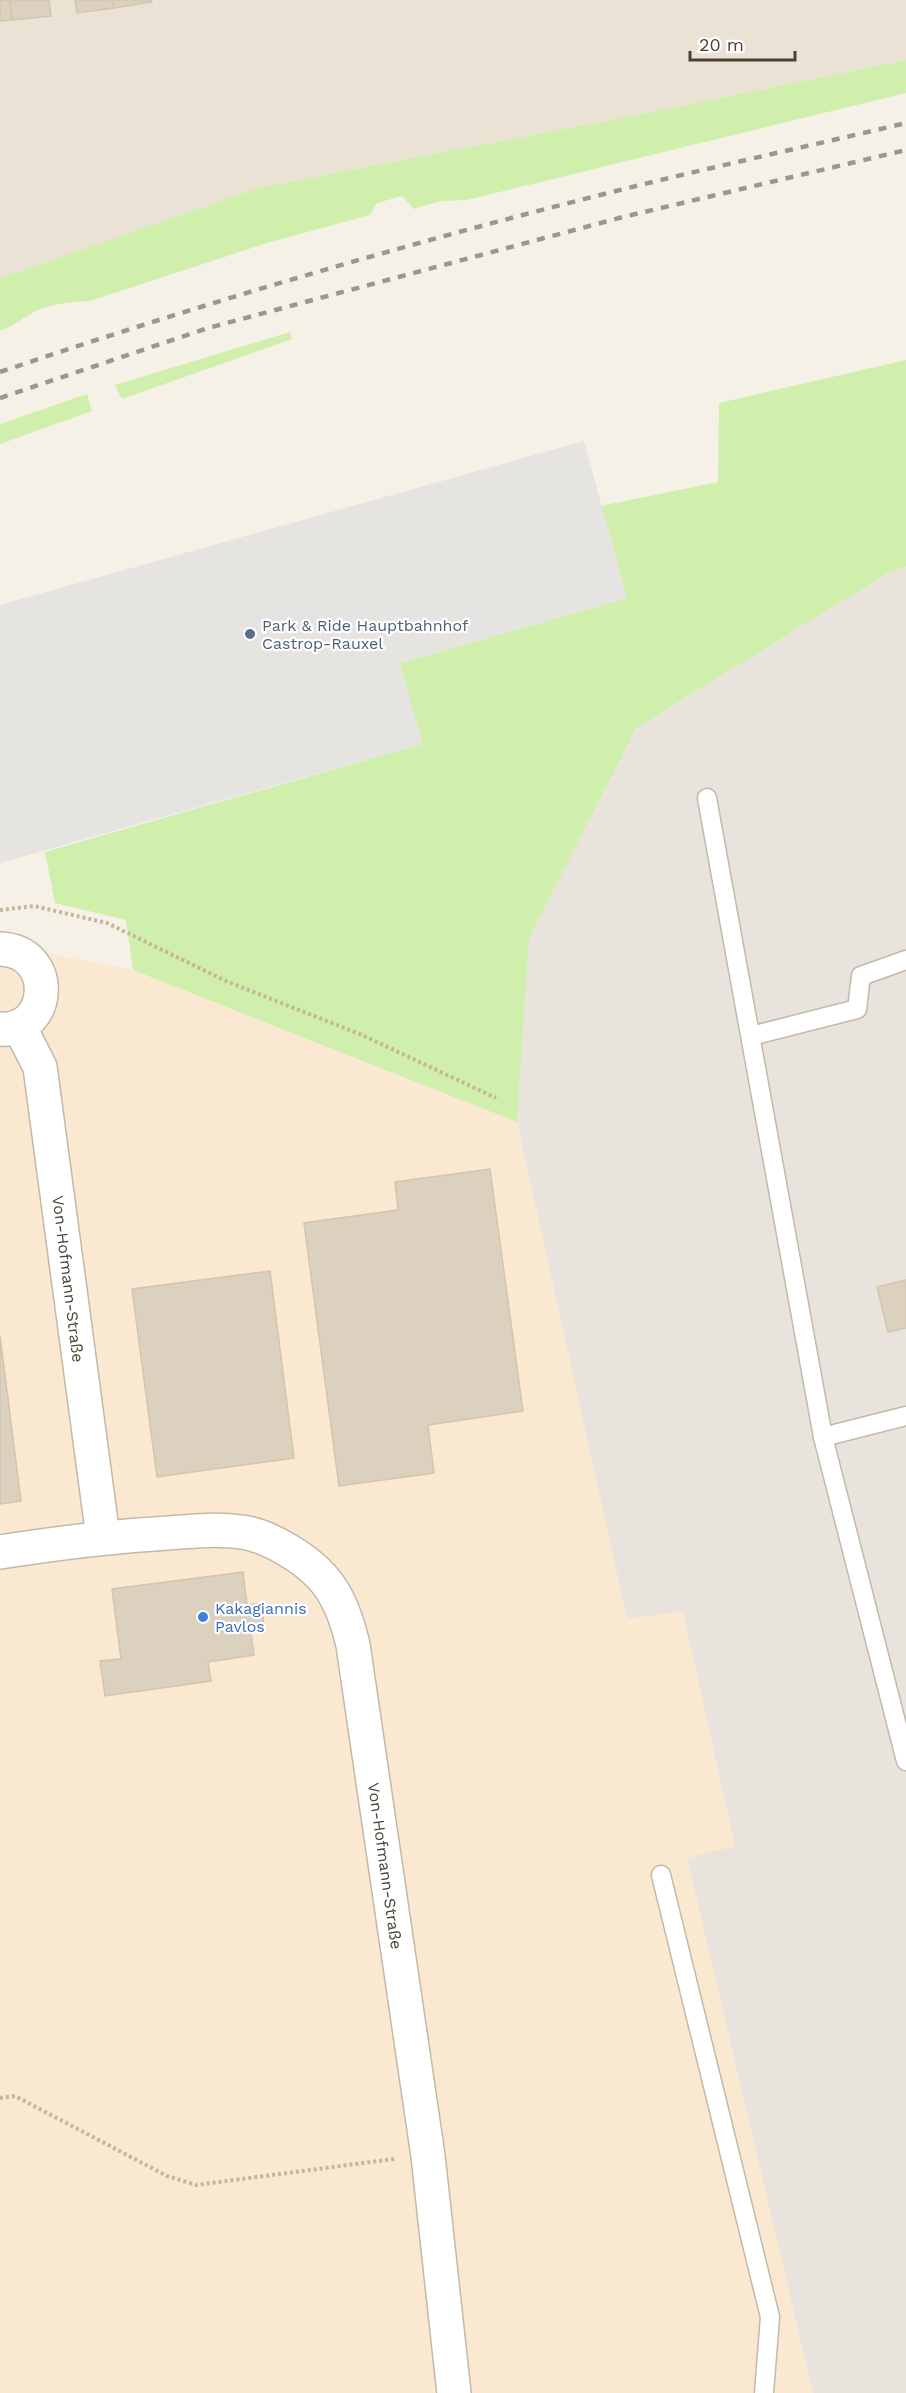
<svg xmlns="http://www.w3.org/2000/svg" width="906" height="2393" viewBox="0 0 906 2393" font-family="'Work Sans',sans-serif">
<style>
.residential{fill:#eae3d5}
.commercial{fill:#fae8d0}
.industrial{fill:#e8e3dc}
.green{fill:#d0eeac}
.parking{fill:#e6e4e0}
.building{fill:#dcd0be;stroke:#d4c5ae;stroke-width:1.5}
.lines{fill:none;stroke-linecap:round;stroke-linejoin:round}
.lane-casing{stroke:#c2b9a9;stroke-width:21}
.street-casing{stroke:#c2b9a9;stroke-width:36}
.path{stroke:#c6b698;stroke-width:4;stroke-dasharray:3 3;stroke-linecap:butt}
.lane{stroke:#fff;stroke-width:18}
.street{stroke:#fff;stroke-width:33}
.rail{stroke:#979797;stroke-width:4.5;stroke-dasharray:8 8;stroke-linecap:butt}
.service-dot{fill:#5c6f8a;stroke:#fff;stroke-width:2}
.shop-dot{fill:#3f7fe0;stroke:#fff;stroke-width:2}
.labels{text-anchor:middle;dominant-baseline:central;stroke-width:4.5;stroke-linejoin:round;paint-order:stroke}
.service-label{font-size:16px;fill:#4e5e75;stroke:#fff;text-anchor:start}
.street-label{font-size:16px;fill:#4a4235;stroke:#fff}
.shop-label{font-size:16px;fill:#366cbe;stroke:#fff;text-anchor:start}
</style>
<rect width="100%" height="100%" fill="#f6f1e7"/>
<path class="residential" d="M0 0H906V60L657 111 258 188 0 278Z"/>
<path class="commercial" d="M0 944 133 970 517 1122 627 1619 683 1610 735 1846 687 1858 813 2393H0Z"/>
<path class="industrial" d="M906 567V2393H813L687 1858 735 1846 683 1611 627 1619 517 1122 529 939 636 728 888 573Z"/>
<g class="green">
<path d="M906 60V93L467 200 440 201 414 209 402 196 377 203 370 215 267 243 90 301C72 302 55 303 38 310 25 316 14 326 0 331V278L258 188 657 111Z"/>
<path d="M290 332 292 339 122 399 115 385Z"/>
<path d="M906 360V567L888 573 636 728 529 939 517 1122 133 970 126 920 55 903 45 852 422 744 400 663 627 598 601 506 718 482 719 403Z"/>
<path d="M87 394 92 411 0 444V424Z"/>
</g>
<path class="parking" d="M584 441 627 598 400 663 422 744 0 863V605Z"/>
<g class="building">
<path d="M0 0H10L12 20 0 21Z"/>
<path d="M10 0H49L51 16 12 20Z"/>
<path d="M75 0H113L114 8 77 13Z"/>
<path d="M113 0H151L152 2 114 8Z"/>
<path d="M490 1169 523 1411 428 1425 434 1473 339 1486 304 1223 398 1210 395 1182Z"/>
<path d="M270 1271 294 1458 157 1477 132 1289Z"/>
<path d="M906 1280V1328L888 1332 877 1287Z"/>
<path d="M0 1336 21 1501 0 1504Z"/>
<path d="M243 1572 247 1605 261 1603 264 1625 250 1627 254 1655 208 1662 211 1681 105 1696 100 1661 121 1659 112 1589Z"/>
</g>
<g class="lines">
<g class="lane-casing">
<g id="lane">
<path d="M707 798 823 1437"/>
<path d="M751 1036 857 1009 861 976 906 960"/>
<path d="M906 1416 823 1437 906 1761"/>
<path d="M661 1875 770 2317 764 2393"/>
</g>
</g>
<g class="street-casing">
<g id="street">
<path d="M0 949C58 951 52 1033 0 1029"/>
<path d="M19 1026 40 1067 103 1537"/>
<path d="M0 1552C52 1544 103 1537 155 1534 184 1532 213 1528 242 1532 256 1534 272 1541 284 1548 327 1572 342 1598 353 1645L428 2156 454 2393"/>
</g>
</g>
<g class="path">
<path d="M0 910 34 906 107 923 226 981 362 1035 496 1098"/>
<path d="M0 2098 15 2096 167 2176 196 2185 394 2159"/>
</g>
<use href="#lane" class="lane"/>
<use href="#street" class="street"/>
<g class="rail">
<path d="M0 372C203 303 409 243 616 191 712 167 809 146 906 123"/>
<path d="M0 398 208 328 623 217 906 150"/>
</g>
</g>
<circle class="service-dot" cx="250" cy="634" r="6"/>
<circle class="shop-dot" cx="203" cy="1617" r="6"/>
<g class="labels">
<g class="service-label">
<text x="262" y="625">Park &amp; Ride Hauptbahnhof<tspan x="262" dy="18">Castrop-Rauxel</tspan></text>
</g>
<g class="street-label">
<text transform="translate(68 1279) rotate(83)">Von-Hofmann-Straße</text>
<text transform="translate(385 1866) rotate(82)">Von-Hofmann-Straße</text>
</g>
<g class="shop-label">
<text x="215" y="1608">Kakagiannis<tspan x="215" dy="18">Pavlos</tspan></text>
</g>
</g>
<path d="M690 51v9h105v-9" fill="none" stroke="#4a4235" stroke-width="3"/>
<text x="699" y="51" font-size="18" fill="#4a4235" stroke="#ffffff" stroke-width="4.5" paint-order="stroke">20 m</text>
</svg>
